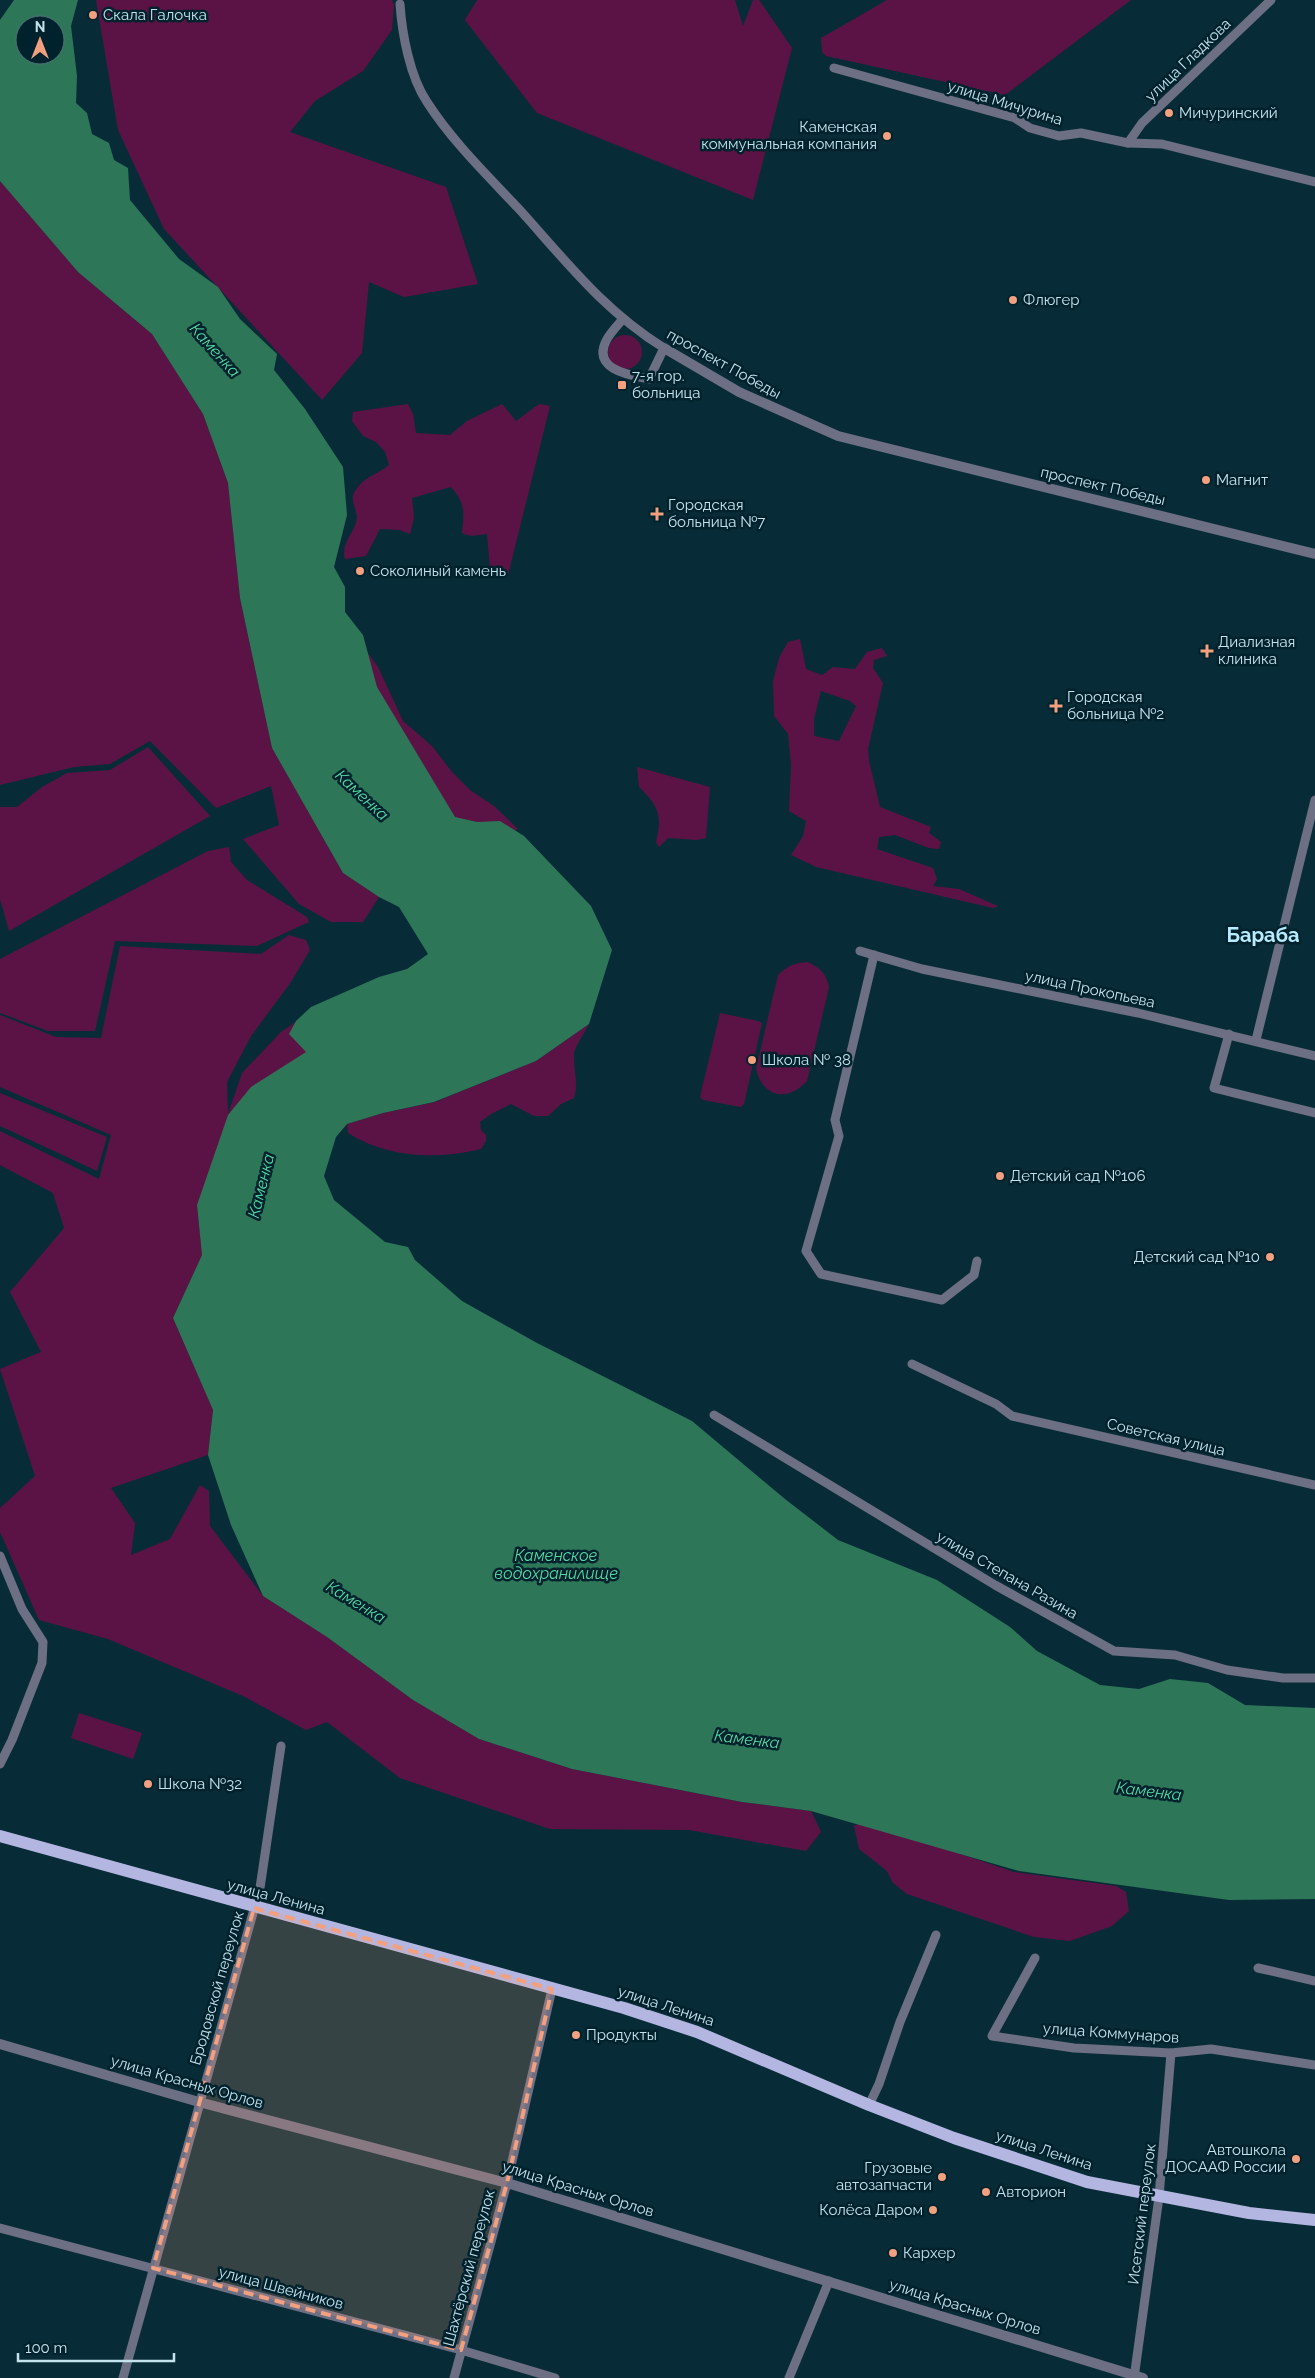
<svg xmlns="http://www.w3.org/2000/svg" width="1315" height="2378" viewBox="0 0 1315 2378" font-family="Raleway,sans-serif">
<style>
.green{fill:#5b1345;fill-rule:evenodd}
.water{fill:#2d7758;fill-rule:evenodd}
.lines{fill:none;stroke-linecap:round;stroke-linejoin:round}
.minor{stroke:#6d6f84;stroke-width:9}
.tertiary{stroke:#6d6f84;stroke-width:10}
.primary{stroke:#b4b6e2;stroke-width:12}
.marked{fill:#f2a07f;fill-opacity:0.2;stroke:#f2a07f;stroke-width:4;stroke-dasharray:10 6;stroke-linejoin:round}
.poi-dot{fill:#f2a07f;stroke:#00222d;stroke-width:2}
.labels{text-anchor:middle;dominant-baseline:central;stroke-width:5;stroke-linejoin:round;paint-order:stroke}
.poi-label{font-size:15px;fill:#c3e2ee;stroke:#00222d;text-anchor:start}
.street-label{font-size:15px;fill:#c3e2ee;stroke:#00222d}
.water-label{font-size:16px;font-style:italic;fill:#54dba4;stroke:#00222d}
.district-label{font-size:20px;font-weight:bold;fill:#b7ebfe;stroke:#00222d}
</style>
<rect width="100%" height="100%" fill="#082c37"/>
<g class="green">
<path d="M96 0H392L394 5 392 30 363 71 315 101 290 132 446 187 478 284 404 297 369 282 362 353 322 400 164 229 118 130Z"/>
<path d="M477 0H735L743 26 753 0H759L792 48 753 200 537 113 465 20Z"/>
<path d="M887 0H1131L1005 95 826 56 822 52 821 38Z"/>
<path d="M0 181 78 272 152 334 203 414 228 483 240 598 272 748 343 873 379 897 363 922H331L299 904 243 839 279 825 271 786 216 808 150 741 110 764 74 767 0 785Z"/>
<circle cx="625" cy="352" r="17"/>
<path d="M408 404 413 414 416 433 450 435 467 421 502 404 516 421 539 404 550 406 508 575 490 570 487 534 471 536 462 533C464 512 466 504 451 487L412 498 414 518 410 534 400 530 380 529 366 556 345 559C340 543 355 533 357 518 357 509 349 500 355 491 362 478 378 474 389 465L385 452 376 442 363 436 352 421 353 412Z"/>
<path d="M800 639 806 669 822 675 833 667 855 669 867 652 882 648 887 656 874 660 873 668 883 683 868 749 869 761 880 807 931 827 929 833 941 842 939 849 929 848 895 835 879 837 877 849 933 868 937 879 933 886 959 889 998 906 993 908 816 867 791 855 803 836 806 821 789 811 791 765 788 734 774 716 773 681 779 658 788 642ZM821 691 850 701 856 706 839 741 814 736V719Z"/>
<path d="M359 641 378 667 403 721 432 746 452 772 470 790 494 806 518 829 511 833H461L377 699Z"/>
<path d="M148 747 210 816 9 931 0 899V807H17L42 787 67 773 110 770Z"/>
<path d="M637 767 710 787 706 838 697 840 668 838 659 847 656 842C663 816 658 805 639 787Z"/>
<path d="M229 847 231 862 247 880 307 917 309 922 257 946 115 941 95 1031H48L0 1013V959L208 851Z"/>
<path d="M289 935 306 940 310 950 291 982 251 1036 227 1082 228 1114 242 1073 281 1032 326 1001 411 967 197 1205 202 1255 173 1318 213 1410 208 1455 111 1488 135 1523 131 1555 170 1539 200 1485 209 1491 210 1526 263 1596 327 1637 413 1700 479 1739 572 1769 742 1802 811 1811 821 1832 806 1851 689 1830 550 1829 400 1778 327 1722 306 1730 243 1696 108 1639 39 1620 0 1532V1508L35 1476 0 1369 41 1352 10 1292 64 1228 53 1193 0 1165V1131L99 1179 111 1135 0 1087V1015L56 1037 101 1038 120 946 261 954Z"/>
<path d="M808 962C820 968 826 973 829 987L807 1081C788 1102 763 1098 756 1069L778 975C788 965 795 963 808 962Z"/>
<path d="M720 1013 758 1021 762 1023 744 1104 741 1107 703 1100 700 1097Z"/>
<path d="M589 1024C585 1033 576 1044 574 1053 573 1069 579 1083 574 1098L561 1104 548 1116H534L511 1104 491 1114 480 1122 481 1130 486 1135V1141L481 1149C436 1160 388 1158 348 1133L347 1124 383 1113 435 1102 536 1061Z"/>
<path d="M0 1093 107 1137 97 1171 0 1126Z"/>
<path d="M79 1713 142 1733 133 1759 71 1738Z"/>
<path d="M863 1821 1014 1872 1116 1886 1126 1892 1129 1911 1112 1926 1070 1941 1034 1937 907 1894 893 1883 887 1871 859 1849 854 1826Z"/>
</g>
<path class="water" d="M14 0H78L71 26 77 76 76 103 87 113 92 134 109 143 114 160 128 168 130 200 179 259 218 287 240 319 277 354 274 370 305 409 343 467 347 515 334 567 345 587V612L363 635 377 687 455 817 477 822 500 821 524 836 591 906 612 950 589 1024 536 1061 434 1102 383 1113 347 1124 336 1137 324 1176 334 1200 385 1242 408 1247 415 1260 462 1301 537 1343 692 1421 785 1499 838 1540 937 1580 1010 1627 1037 1651 1100 1685 1139 1689 1170 1679 1208 1683 1245 1705 1315 1708V1899L1229 1900 1019 1871 811 1811 742 1802 572 1769 479 1739 413 1700 327 1637 263 1596 231 1525 208 1455 213 1410 173 1318 202 1255 197 1205 228 1115 251 1087 306 1052 289 1034 296 1021 311 1007 379 977 407 969 428 954 399 907 379 897 343 873 272 748 240 598 228 483 203 414 152 334 78 272 0 181V20ZM25 25H55V55H25Z"/>
<g class="lines">
<g class="minor">
<path d="M400 4C402 34 410 77 427 102 452 141 487 175 519 209 566 261 603 310 664 348L649 379C630 375 592 370 606 341 610 333 617 326 623 319"/>
<path d="M834 68 1015 118 1030 128 1059 136 1081 133 1128 143 1162 144 1315 182"/>
<path d="M1128 143 1142 123 1271 0"/>
<path d="M860 951 922 969 1138 1013 1315 1056"/>
<path d="M874 955 835 1120 839 1136 806 1251 821 1274 942 1300 974 1275 977 1261"/>
<path d="M1229 1034 1214 1088 1315 1113"/>
<path d="M1256 1040 1315 800"/>
<path d="M912 1364 996 1404 1012 1416 1315 1485"/>
<path d="M714 1415 995 1585 1114 1651 1175 1655 1227 1670 1283 1678H1315"/>
<path d="M0 1556 22 1609 43 1642 42 1663 12 1740 0 1764"/>
<path d="M1035 1958 992 2036 1074 2048 1171 2053 1211 2049 1315 2065"/>
<path d="M1258 1968 1315 1981"/>
<path d="M869 2105 879 2084 900 2022 936 1935"/>
<path d="M0 2228 461 2350 555 2378"/>
<path d="M123 2378 260 1888 281 1746"/>
<path d="M454 2378 507 2183 552 1989"/>
<path d="M789 2378 829 2281"/>
<path d="M1134 2378 1159 2197 1171 2053"/>
</g>
<g class="tertiary">
<path d="M664 348 739 392 838 436 1315 554"/>
<path d="M0 2044 199 2102 507 2183 1143 2378"/>
</g>
<path class="primary" d="M0 1836 624 2008 697 2032 869 2105 954 2138 1087 2182 1249 2213 1315 2220"/>
</g>
<path class="marked" d="M254 1908 552 1989 507 2183 461 2350 153 2268Z"/>
<g class="poi-dot">
<circle cx="93" cy="15" r="5"/>
<circle cx="1169" cy="113" r="5"/>
<circle cx="887" cy="136" r="5"/>
<circle cx="1013" cy="300" r="5"/>
<rect x="617" y="380" width="10" height="10" rx="2.5"/>
<circle cx="1206" cy="480" r="5"/>
<path d="M654.5 506.5h5v5h5v5h-5v5h-5v-5h-5v-5h5z"/>
<circle cx="360" cy="571" r="5"/>
<path d="M1204.5 643.5h5v5h5v5h-5v5h-5v-5h-5v-5h5z"/>
<path d="M1053.5 698.5h5v5h5v5h-5v5h-5v-5h-5v-5h5z"/>
<circle cx="752" cy="1060" r="5"/>
<circle cx="1000" cy="1176" r="5"/>
<circle cx="1270" cy="1257" r="5"/>
<circle cx="148" cy="1784" r="5"/>
<circle cx="576" cy="2035" r="5"/>
<circle cx="1296" cy="2159" r="5"/>
<circle cx="942" cy="2177" r="5"/>
<circle cx="986" cy="2192" r="5"/>
<circle cx="933" cy="2210" r="5"/>
<circle cx="893" cy="2253" r="5"/>
</g>
<g class="labels">
<g class="poi-label">
<text x="103" y="15">Скала Галочка</text>
<text x="1179" y="113">Мичуринский</text>
<text x="877" y="127" text-anchor="end">Каменская<tspan x="877" dy="17">коммунальная компания</tspan></text>
<text x="1023" y="300">Флюгер</text>
<text x="632" y="376">7-я гор.<tspan x="632" dy="17">больница</tspan></text>
<text x="1216" y="480">Магнит</text>
<text x="668" y="505">Городская<tspan x="668" dy="17">больница №7</tspan></text>
<text x="370" y="571">Соколиный камень</text>
<text x="1218" y="642">Диализная<tspan x="1218" dy="17">клиника</tspan></text>
<text x="1067" y="697">Городская<tspan x="1067" dy="17">больница №2</tspan></text>
<text x="762" y="1060">Школа № 38</text>
<text x="1010" y="1176">Детский сад №106</text>
<text x="1260" y="1257" text-anchor="end">Детский сад №10</text>
<text x="158" y="1784">Школа №32</text>
<text x="586" y="2035">Продукты</text>
<text x="1286" y="2150" text-anchor="end">Автошкола<tspan x="1286" dy="17">ДОСААФ России</tspan></text>
<text x="932" y="2168" text-anchor="end">Грузовые<tspan x="932" dy="17">автозапчасти</tspan></text>
<text x="996" y="2192">Авторион</text>
<text x="923" y="2210" text-anchor="end">Колёса Даром</text>
<text x="903" y="2253">Кархер</text>
</g>
<g class="street-label">
<text transform="translate(1188 60) rotate(-44)">улица Гладкова</text>
<text transform="translate(1005 103) rotate(17)">улица Мичурина</text>
<text transform="translate(724 364) rotate(29)">проспект Победы</text>
<text transform="translate(1103 486) rotate(13)">проспект Победы</text>
<text transform="translate(1090 989) rotate(12)">улица Прокопьева</text>
<text transform="translate(1166 1437) rotate(13)">Советская улица</text>
<text transform="translate(1007 1575) rotate(30)">улица Степана Разина</text>
<text transform="translate(276 1897) rotate(15)">улица Ленина</text>
<text transform="translate(217 1988) rotate(-74)">Бродовской переулок</text>
<text transform="translate(666 2006) rotate(18)">улица Ленина</text>
<text transform="translate(1111 2033) rotate(4)">улица Коммунаров</text>
<text transform="translate(187 2082) rotate(16)">улица Красных Орлов</text>
<text transform="translate(1044 2150) rotate(18)">улица Ленина</text>
<text transform="translate(578 2189) rotate(17)">улица Красных Орлов</text>
<text transform="translate(1142 2214) rotate(-83)">Исетский переулок</text>
<text transform="translate(469 2268) rotate(-75)">Шахтёрский переулок</text>
<text transform="translate(281 2288) rotate(15)">улица Швейников</text>
<text transform="translate(965 2307) rotate(17)">улица Красных Орлов</text>
</g>
<g class="water-label">
<text transform="translate(215 350) rotate(48)">Каменка</text>
<text transform="translate(362 795) rotate(43)">Каменка</text>
<text transform="translate(261 1186) rotate(-76)">Каменка</text>
<text x="556" y="1555">Каменское<tspan x="556" dy="18">водохранилище</tspan></text>
<text transform="translate(356 1602) rotate(31)">Каменка</text>
<text transform="translate(747 1739) rotate(7)">Каменка</text>
<text transform="translate(1149 1791) rotate(7)">Каменка</text>
</g>
<g class="district-label">
<text x="1263" y="935">Бараба</text>
</g>
</g>
<g transform="translate(40 40)"><circle r="24" fill="#00222d" stroke="#4e6f7a"/>
<path d="M0-4L9 19L0 12L-9 19Z" fill="#f2a07f"/>
<text y="-8" font-size="14" font-weight="bold" text-anchor="middle" fill="#c3e2ee">N</text>
</g>
<path d="M18 2353v8h156v-8" fill="none" stroke="#c3e2ee" stroke-width="2.5"/>
<text x="25" y="2353" font-size="15" fill="#c3e2ee" stroke="#00222d" stroke-width="4" paint-order="stroke">100 m</text>
</svg>
